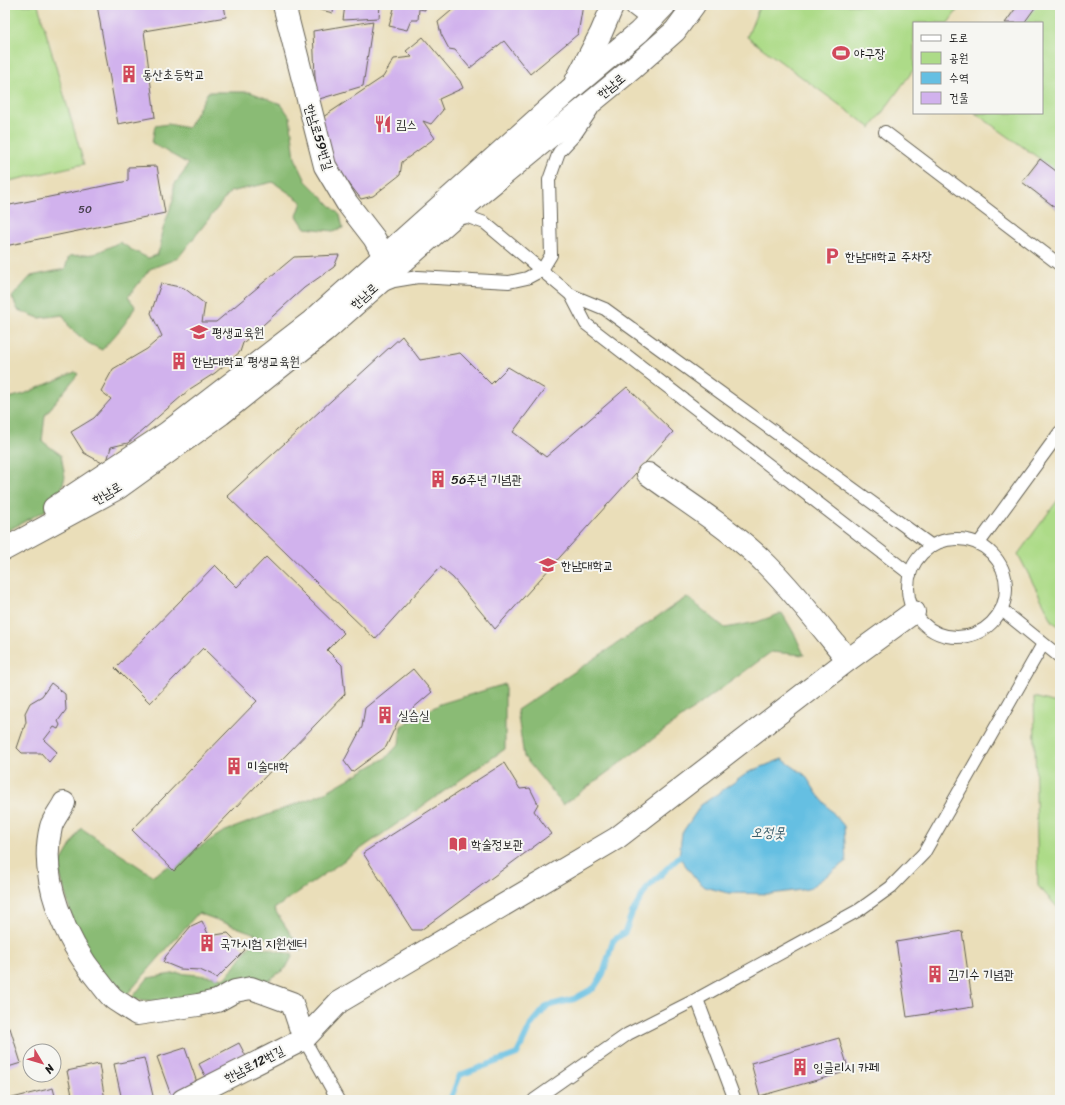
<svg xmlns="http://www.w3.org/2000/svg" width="1065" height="1105" viewBox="0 0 1065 1105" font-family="Sriracha,'Poor Story',sans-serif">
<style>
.green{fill:#addb88;stroke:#647c52}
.forest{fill:#8abb74;stroke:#536c48}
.water{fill:#65bfe2;stroke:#406e7f}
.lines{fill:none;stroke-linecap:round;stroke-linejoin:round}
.stream{stroke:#65bfe2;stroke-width:6}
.building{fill:#d1b2ed}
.lane-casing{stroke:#646053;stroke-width:14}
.street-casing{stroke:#646053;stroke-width:24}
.lane{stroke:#fff;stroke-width:12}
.street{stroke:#fff;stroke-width:22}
.labels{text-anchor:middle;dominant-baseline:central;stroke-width:4;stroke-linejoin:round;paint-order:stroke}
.number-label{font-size:11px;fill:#494250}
.poi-label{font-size:13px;fill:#1c1c1c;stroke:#f6f6f2;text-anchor:start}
.street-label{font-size:13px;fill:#1c1c1c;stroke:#f6f6f2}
.water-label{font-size:14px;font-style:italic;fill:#395d6b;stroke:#f6f6f2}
</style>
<rect width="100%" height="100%" fill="#f6f6f2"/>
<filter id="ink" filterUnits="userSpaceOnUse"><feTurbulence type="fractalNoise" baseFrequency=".025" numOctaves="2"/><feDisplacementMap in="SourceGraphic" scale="8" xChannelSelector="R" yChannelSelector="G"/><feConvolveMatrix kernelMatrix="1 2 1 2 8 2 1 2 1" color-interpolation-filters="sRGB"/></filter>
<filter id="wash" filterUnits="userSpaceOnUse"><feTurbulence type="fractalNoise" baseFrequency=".012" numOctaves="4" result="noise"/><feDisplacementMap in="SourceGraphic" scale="16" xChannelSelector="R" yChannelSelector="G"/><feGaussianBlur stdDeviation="0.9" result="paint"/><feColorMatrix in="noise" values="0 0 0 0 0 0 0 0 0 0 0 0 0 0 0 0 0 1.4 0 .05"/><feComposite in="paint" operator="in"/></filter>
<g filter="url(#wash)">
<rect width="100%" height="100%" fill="#eadeb9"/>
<g class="green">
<path d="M5 5H38L84 164 5 182Z"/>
<path d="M760 5H961L948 23H914V69L871 128 747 37Z"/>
<path d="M1018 5H1060V211L1022 182 1040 159 975 113H1042V23H1005Z"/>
<path d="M1060 497V627L1053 622 1018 554Z"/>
<path d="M1034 697 1060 704V909H1059L1038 886Z"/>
</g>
<g class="forest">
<path d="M208 92H250L281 104 290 117 295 158 306 181 340 215 343 228 333 231 305 228 297 216 302 202 273 182 230 192 178 258 150 269 128 297 135 306C128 323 114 336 102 350L88 343 70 328 63 315 39 318 18 310 12 297 31 276 65 269 69 256 94 254 120 242 132 250 148 258 157 255 161 245V235L173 200 174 185 184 172 188 164 152 143 155 126 168 124 188 128Z"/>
<path d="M75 372 78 374 45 415 42 441 61 455 65 477 57 504 5 532V399L24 394Z"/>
<path d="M687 597 725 628 757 622 782 613 795 635 804 655 771 652 563 805 524 757 517 710Z"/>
<path d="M505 684V749L274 909 302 951 198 913 123 999 79 943 58 867 81 828 153 876 223 832 322 794 387 757 399 744 401 726 440 704Z"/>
<path d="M251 944 293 955 286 968 231 1007 131 999 148 978 178 973 226 978Z"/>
</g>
<path class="water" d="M782 759 805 775 818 795 844 826 846 862 808 889 771 894 728 893 705 887 696 879 679 857 682 833 701 805 749 772Z"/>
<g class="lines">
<path class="stream" d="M450 1100 460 1075 517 1054 531 1025 547 1006 574 999 594 988 603 974 613 941 625 932 632 913 647 888 679 857"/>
</g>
<g id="blocks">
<g class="building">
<path d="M97 5H224L226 17 144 31 155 117 118 124Z"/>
<path d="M316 5H334L333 13 317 9Z"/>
<path d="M345 5H380L379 18 343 20Z"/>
<path d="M395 5H425V10L419 9 418 20H411L407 30 389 26Z"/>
<path d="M458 5H583L578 34 530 74 504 41 470 68 455 50 449 49 441 34 438 22Z"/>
<path d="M1018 5H1037L1024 23H1005Z"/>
<path d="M373 21 363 86 316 100 313 31Z"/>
<path d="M423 37 460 81 463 88 439 99 443 110 431 124 423 121 435 138 402 162 400 175 373 196 361 199 330 159 320 119 383 77 394 59 412 57 406 51Z"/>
<path d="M1040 159 1060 174V211L1022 182Z"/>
<path d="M157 166 165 213 5 246V206L128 181V167Z"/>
<path d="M339 255 334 267 304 288 243 343 240 352 215 373 190 389 128 443 111 447 106 465 84 453 71 432 94 418 111 399 101 391 113 369 147 349 162 336 151 313 161 283 184 288 205 304 202 322H216L294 257Z"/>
<path d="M402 336 420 360 460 353 491 384 508 367 545 389 513 432 546 457 627 387 673 432 495 629 453 578 440 567 375 639 227 496Z"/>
<path d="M266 557 344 633 327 650 342 665 345 694 174 871 132 830 257 701 203 648 150 703 115 668 215 565 237 587Z"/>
<path d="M413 669 432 692 398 721 386 747 352 772 344 761 362 727 365 708Z"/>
<path d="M51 683 65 694 66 710 58 721 60 725 58 729 54 727 44 740 57 752 49 762 41 753H22L17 748 26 722 25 713 30 703 42 696Z"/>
<path d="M504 763 520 789 530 788 538 804 534 811 551 834 421 930H412L363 853Z"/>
<path d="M202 921 209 936 228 933 245 950 217 978 200 970 180 969 163 962 166 956 191 926Z"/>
<path d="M962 931 973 1007 907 1017 896 942Z"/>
<path d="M10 1028 21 1063 5 1068V1030Z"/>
<path d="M839 1038 849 1071 760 1096 751 1063Z"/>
<path d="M239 1043 250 1064 210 1085 199 1064Z"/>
<path d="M185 1048 199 1088 172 1098 157 1057Z"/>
<path d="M144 1058 154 1100H122L114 1064Z"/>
<path d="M99 1064 105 1100H73L67 1071Z"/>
<path d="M53 1088 56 1100H8V1099Z"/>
</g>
</g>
</g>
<g filter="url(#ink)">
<use href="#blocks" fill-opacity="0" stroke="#646053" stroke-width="1"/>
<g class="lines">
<g class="lane-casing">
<g id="lane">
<path d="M885 132 1060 265"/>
<path d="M454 220 468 217 485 223 571 295 605 309 932 546"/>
<path d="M384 285 394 281 418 277 509 282 527 278 542 270 551 255 549 180 559 152 575 135 592 110"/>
<path d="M571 295 586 324 910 574"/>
<circle cx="957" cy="588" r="49"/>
<path d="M979 543 1060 432"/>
<path d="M1002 610 1060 657"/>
<path d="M697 999 735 1100"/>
<path d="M304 1039 338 1100"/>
<path d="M534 1100 628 1034 697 999 859 910 891 887 924 853 1043 644"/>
</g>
</g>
<g class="street-casing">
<g id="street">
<path d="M284 5 325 166 347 203 374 238 384 256"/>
<path d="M636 5 653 18"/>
<path d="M576 81 601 33 613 5"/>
<path d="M648 474C686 502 734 531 767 565 796 594 822 628 848 660"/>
<path d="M54 508 167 433 312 321 572 88 639 32 665 5"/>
<path d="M5 549 118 488 221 414 324 332 475 198 632 69 675 31 694 5"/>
<path d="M64 803C60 811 53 819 51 827 38 879 66 941 98 980 103 986 108 994 114 999 121 1004 130 1009 137 1014L198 1005 217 1001 235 991 251 988 292 1003 304 1039 339 1002 617 838 848 660 914 612"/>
<path d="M183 1100 304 1039"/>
</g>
</g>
<use href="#lane" class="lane"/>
<use href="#street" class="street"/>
</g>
</g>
<defs>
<g id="stadium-bare" transform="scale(1.38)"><path d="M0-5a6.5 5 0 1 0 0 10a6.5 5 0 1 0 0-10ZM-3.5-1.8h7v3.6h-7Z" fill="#d1495b" stroke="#f6f6f2" stroke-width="2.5" paint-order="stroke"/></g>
<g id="building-bare" transform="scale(1.38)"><path d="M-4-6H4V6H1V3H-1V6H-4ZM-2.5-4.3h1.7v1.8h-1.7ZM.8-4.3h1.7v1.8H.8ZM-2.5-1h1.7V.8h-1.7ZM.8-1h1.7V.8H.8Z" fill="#d1495b" stroke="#f6f6f2" stroke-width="2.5" paint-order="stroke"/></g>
<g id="restaurant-bare" transform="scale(1.38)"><path d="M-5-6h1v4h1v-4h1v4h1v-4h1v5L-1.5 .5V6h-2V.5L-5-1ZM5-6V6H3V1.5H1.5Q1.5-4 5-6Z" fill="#d1495b" stroke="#f6f6f2" stroke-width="2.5" paint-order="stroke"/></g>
<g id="parking-bare" transform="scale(1.38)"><path d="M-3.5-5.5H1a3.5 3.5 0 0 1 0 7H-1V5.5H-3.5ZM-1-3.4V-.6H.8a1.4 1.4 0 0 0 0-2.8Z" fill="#d1495b" stroke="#f6f6f2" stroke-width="2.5" paint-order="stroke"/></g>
<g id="university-bare" transform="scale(1.38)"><path d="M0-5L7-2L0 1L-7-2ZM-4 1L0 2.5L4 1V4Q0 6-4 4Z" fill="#d1495b" stroke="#f6f6f2" stroke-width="2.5" paint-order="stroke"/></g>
<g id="library-bare" transform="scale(1.38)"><path d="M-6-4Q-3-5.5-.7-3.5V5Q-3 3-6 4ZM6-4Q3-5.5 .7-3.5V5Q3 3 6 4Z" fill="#d1495b" stroke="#f6f6f2" stroke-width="2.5" paint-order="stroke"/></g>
</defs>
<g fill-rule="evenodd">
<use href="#stadium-bare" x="841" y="53"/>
<use href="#building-bare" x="129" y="74"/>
<use href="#restaurant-bare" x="383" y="124"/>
<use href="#parking-bare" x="832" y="256"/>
<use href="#university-bare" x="199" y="332"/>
<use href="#building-bare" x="179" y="361"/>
<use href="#building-bare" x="438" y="479"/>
<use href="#university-bare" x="548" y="565"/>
<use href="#building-bare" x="385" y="715"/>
<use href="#building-bare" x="234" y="766"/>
<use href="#library-bare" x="458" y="844"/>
<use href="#building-bare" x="207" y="943"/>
<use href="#building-bare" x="935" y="974"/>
<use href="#building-bare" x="800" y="1067"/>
</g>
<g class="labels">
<g class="number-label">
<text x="85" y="209">50</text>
</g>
<g class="poi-label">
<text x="854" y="53">야구장</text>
<text x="142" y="74">동산초등학교</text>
<text x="396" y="124">킴스</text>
<text x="845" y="256">한남대학교 주차장</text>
<text x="212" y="332">평생교육원</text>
<text x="192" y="361">한남대학교 평생교육원</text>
<text x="451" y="479">56주년 기념관</text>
<text x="561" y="565">한남대학교</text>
<text x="398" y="715">실습실</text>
<text x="247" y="766">미술대학</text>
<text x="471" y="844">학술정보관</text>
<text x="220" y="943">국가시험 지원센터</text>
<text x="948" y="974">김기수 기념관</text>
<text x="813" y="1067">잉글리시 카페</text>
</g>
<g class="street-label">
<text transform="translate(611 86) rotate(-39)">한남로</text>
<text transform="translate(319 137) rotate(73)">한남로59번길</text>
<text transform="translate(364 296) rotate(-42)">한남로</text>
<text transform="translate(107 493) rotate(-30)">한남로</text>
<text transform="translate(254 1064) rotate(-27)">한남로12번길</text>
</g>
<g class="water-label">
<text x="768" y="832">오정못</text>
</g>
</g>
<rect width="1065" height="1105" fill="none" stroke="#f6f6f2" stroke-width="20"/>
<rect x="913" y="22" width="130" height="92" fill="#f6f6f2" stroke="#9f9f9c"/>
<rect x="921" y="35" width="20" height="6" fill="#ffffff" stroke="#9f9f9c"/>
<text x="949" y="42" font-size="12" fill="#1c1c1c">도로</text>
<rect x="921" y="52" width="20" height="12" fill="#addb88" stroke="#9f9f9c"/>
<text x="949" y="62" font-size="12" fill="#1c1c1c">공원</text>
<rect x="921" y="72" width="20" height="12" fill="#65bfe2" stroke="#9f9f9c"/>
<text x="949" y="82" font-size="12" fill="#1c1c1c">수역</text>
<rect x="921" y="92" width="20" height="12" fill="#d1b2ed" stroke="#9f9f9c"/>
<text x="949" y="102" font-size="12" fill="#1c1c1c">건물</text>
<g transform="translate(42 1063) rotate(128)"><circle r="19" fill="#f6f6f2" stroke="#9f9f9c"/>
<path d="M0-3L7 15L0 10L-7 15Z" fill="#d1495b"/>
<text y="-6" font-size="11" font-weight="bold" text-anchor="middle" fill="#1c1c1c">N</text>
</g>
</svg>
